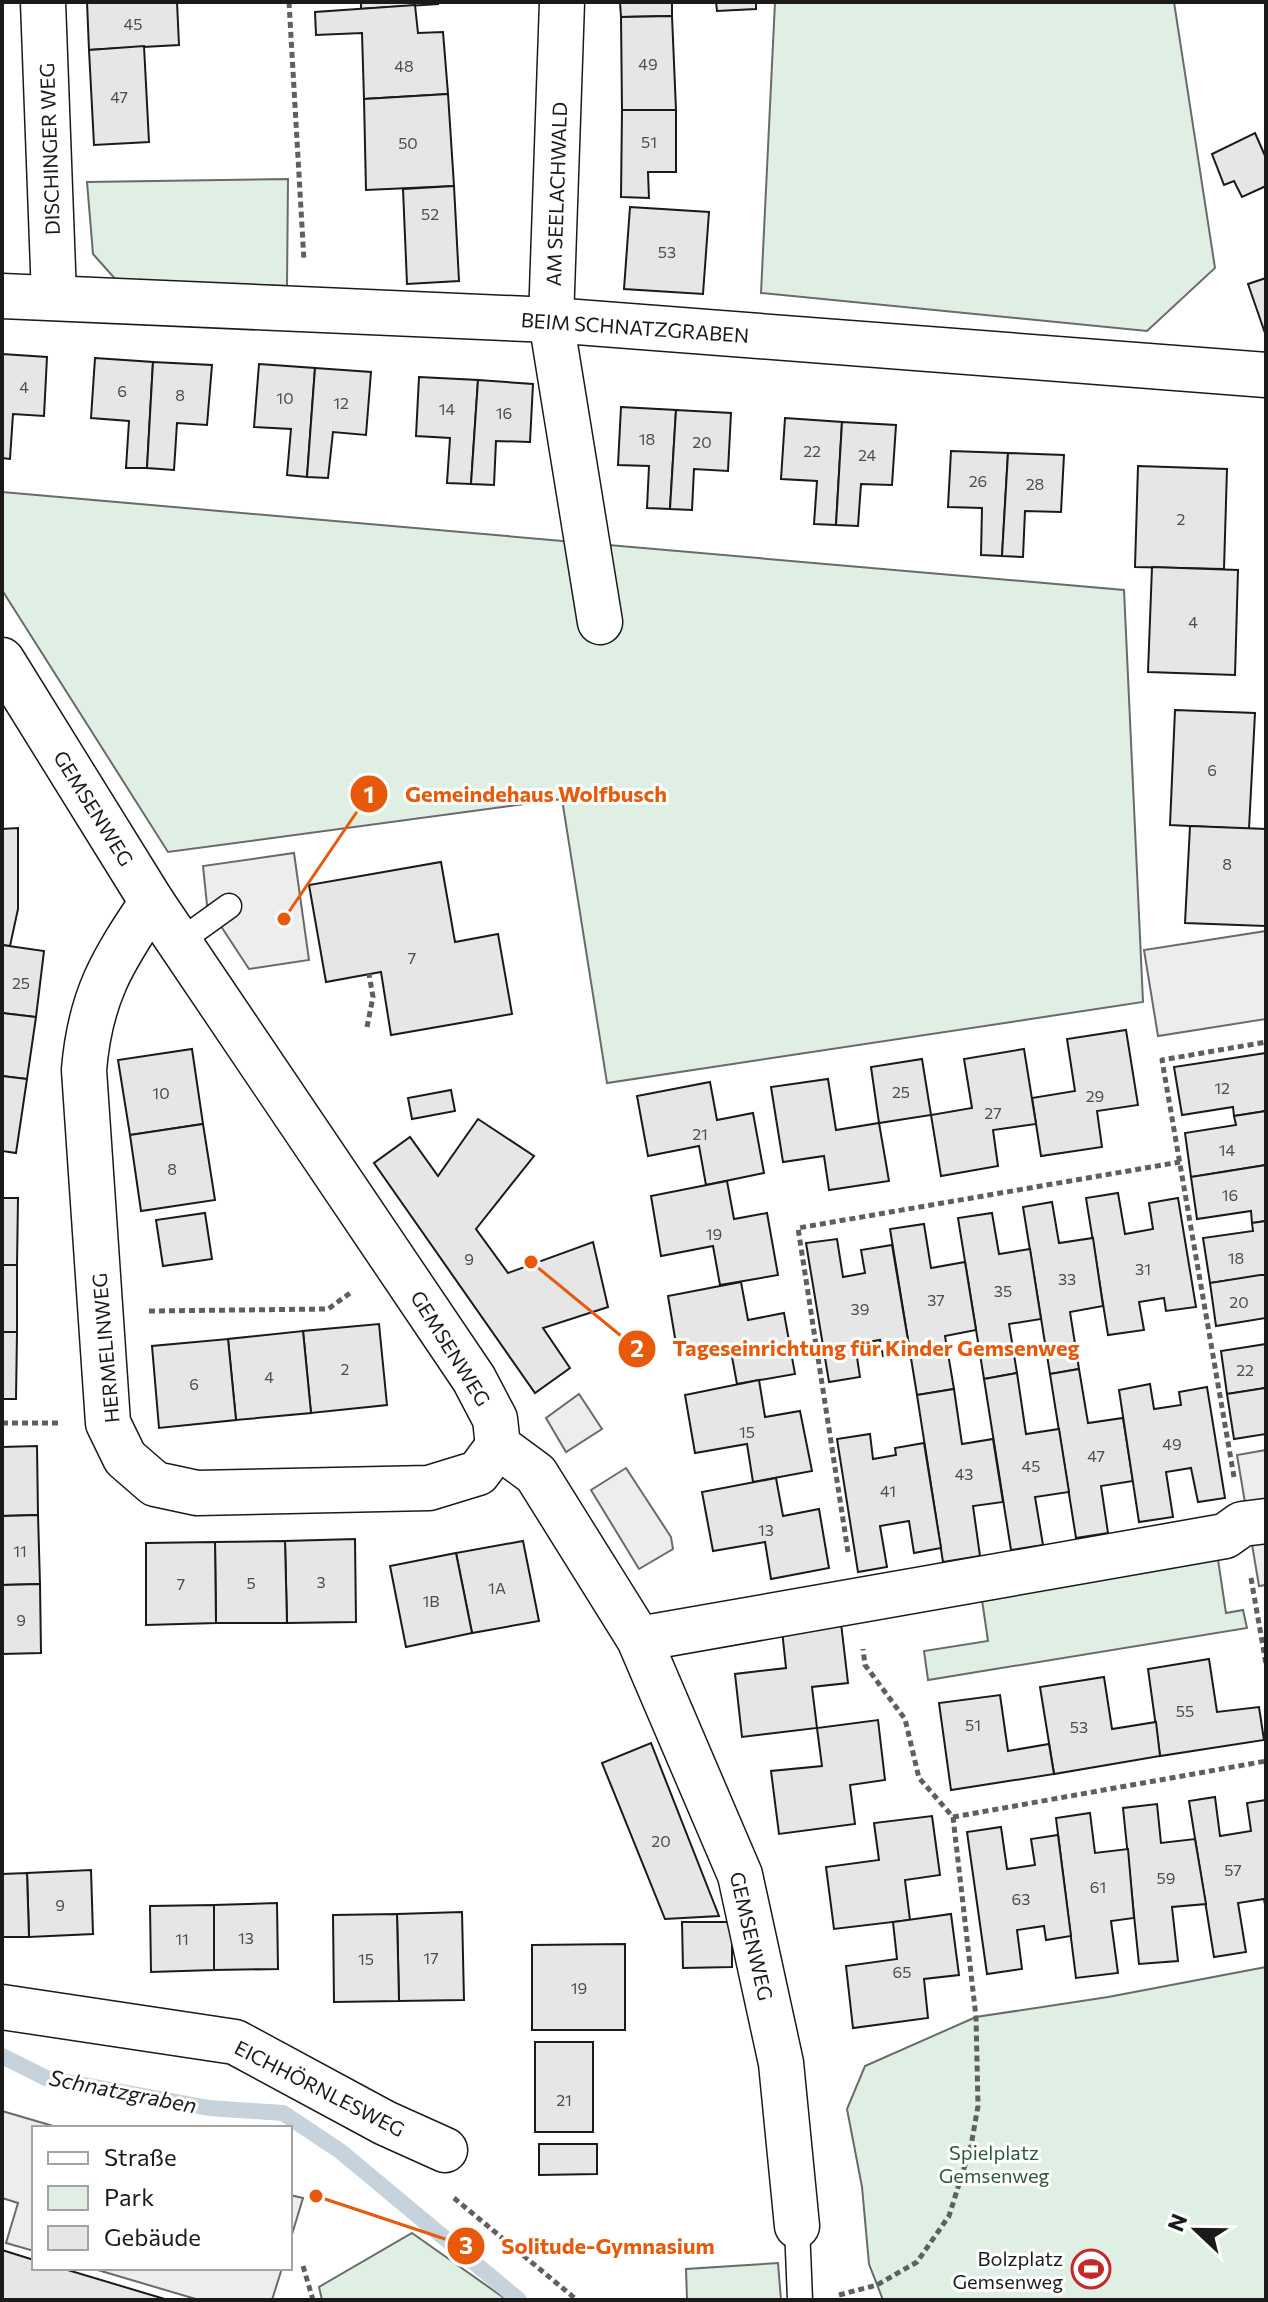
<svg xmlns="http://www.w3.org/2000/svg" width="1268" height="2302" viewBox="0 0 1268 2302" font-family="Commissioner,sans-serif">
<style>
.green{fill:#e0efe3;stroke:#6a6a6a;stroke-width:2}
.parking{fill:#ededed;stroke:#6a6a6a;stroke-width:2}
.lines{fill:none;stroke-linecap:round;stroke-linejoin:round}
.stream{stroke:#c6d2dc;stroke-width:16}
.building{fill:#e6e6e6;stroke:#1a1a1a;stroke-width:2}
.service-casing{stroke:#1a1a1a;stroke-width:27}
.minor-casing{stroke:#1a1a1a;stroke-width:47}
.path{stroke:#5f5f5f;stroke-width:5;stroke-dasharray:6 4;stroke-linecap:butt}
.service{stroke:#fff;stroke-width:24}
.minor{stroke:#fff;stroke-width:44}
.labels{text-anchor:middle;dominant-baseline:central;stroke-width:6;stroke-linejoin:round;paint-order:stroke}
.number-label{font-size:16px;fill:#4d4d4d}
.street-label{font-size:20px;fill:#1a1a1a;stroke:#fff}
.park-label{font-size:20px;fill:#2b5a34;stroke:#fff}
.poi-label{font-size:20px;fill:#1a1a1a;stroke:#fff;text-anchor:end}
.water-label{font-size:22px;font-style:italic;fill:#1a1a1a;stroke:#fff}
.leader{fill:none;stroke:#e8590c;stroke-width:3}
.callout-dot{fill:#e8590c;stroke:#fff;stroke-width:3}
.mark-label{font-size:24px;text-anchor:middle;font-weight:bold;fill:#fff}
.callout-label{font-size:22px;text-anchor:middle;font-weight:bold;fill:#e8590c;stroke:#fff;stroke-width:6;stroke-linejoin:round;paint-order:stroke}
</style>
<rect width="100%" height="100%" fill="#fff"/>
<g class="green">
<path d="M775 2H1174L1215 268 1147 331 761 293Z"/>
<path d="M288 179 287 286 117 281 93 254 87 182Z"/>
<path d="M2 492 1124 590 1143 1002 607 1083 562 799 168 852 2 590Z"/>
<path d="M1217 1553 1226 1613 1243 1610 1247 1628 928 1680 924 1651 988 1641 981 1593Z"/>
<path d="M1266 1967V2300H883L869 2264 862 2187 847 2109 865 2066 976 2017 1108 1997Z"/>
<path d="M412 2233 507 2300H322L319 2287Z"/>
<path d="M778 2263 781 2300H687L686 2269Z"/>
</g>
<g class="parking">
<path d="M294 853 309 960 249 969 207 905 203 866Z"/>
<path d="M1266 931V1019L1158 1036 1144 950Z"/>
<path d="M579 1394 602 1429 566 1452 546 1418Z"/>
<path d="M1266 1450V1585L1259 1586 1237 1455Z"/>
<path d="M626 1468 671 1537 673 1549 639 1569 591 1490Z"/>
<path d="M2 2111 60 2128H34V2251L6 2243 18 2203 2 2198Z"/>
<path d="M290 2195 303 2198 290 2241Z"/>
<path d="M91 2268H282L272 2300H199Z"/>
</g>
<g class="lines">
<path class="stream" d="M2 2056 46 2078 209 2108 283 2113 340 2151 519 2300"/>
</g>
<g class="building">
<path d="M87 2H177L179 45 89 50Z"/>
<path d="M361 2H438V4L361 9Z"/>
<path d="M620 2H672V16L621 17Z"/>
<path d="M716 2H756V9L717 11Z"/>
<path d="M415 5 418 33 443 32 448 94 364 99 362 33 316 35 315 12Z"/>
<path d="M672 16 676 110H622L621 17Z"/>
<path d="M144 46 149 142 94 145 89 50Z"/>
<path d="M448 94 454 186 366 190 364 99Z"/>
<path d="M622 110H676V172H648L649 198 621 197Z"/>
<path d="M1255 133 1266 158V186L1242 197 1234 181 1224 185 1212 154Z"/>
<path d="M454 186 459 281 407 284 403 189Z"/>
<path d="M630 207 709 212 703 294 624 289Z"/>
<path d="M1266 278V336L1248 284Z"/>
<path d="M2 354 47 357 44 416 13 414 10 459 2 458Z"/>
<path d="M95 358 153 362 147 468H126L129 421 91 418Z"/>
<path d="M153 362 212 365 207 425 177 423 174 470 147 468Z"/>
<path d="M259 364 315 368 307 477 287 475 291 429 254 427Z"/>
<path d="M315 368 371 372 366 435 333 432 328 478 307 477Z"/>
<path d="M419 377 478 380 471 484 447 483 450 438 416 436Z"/>
<path d="M478 380 533 384 530 442 496 441 494 485 471 484Z"/>
<path d="M621 407 676 410 670 509 647 508 649 466 618 465Z"/>
<path d="M676 410 731 413 728 471 694 469 692 510 670 509Z"/>
<path d="M785 418 842 422 836 525 814 524 817 481 781 479Z"/>
<path d="M842 422 896 425 892 485 861 484 858 526 836 525Z"/>
<path d="M951 451 1008 453 1002 556 981 555 982 508 948 507Z"/>
<path d="M1008 453 1064 455 1061 512 1025 511 1023 557 1002 556Z"/>
<path d="M1138 466 1227 469 1224 569 1135 567Z"/>
<path d="M1152 567 1238 570 1235 675 1148 672Z"/>
<path d="M1175 710 1255 713 1249 829 1170 825Z"/>
<path d="M1190 826 1266 829 1265 926 1185 923Z"/>
<path d="M18 828V909L10 946 2 945V829Z"/>
<path d="M441 862 455 942 498 934 512 1014 391 1035 381 972 326 982 309 885Z"/>
<path d="M2 945 44 951 36 1017 2 1013Z"/>
<path d="M2 1013 36 1017 27 1079 2 1076Z"/>
<path d="M1126 1030 1138 1105 1097 1111 1102 1147 1041 1156 1032 1098 1075 1091 1067 1039Z"/>
<path d="M192 1049 203 1124 130 1135 118 1060Z"/>
<path d="M1024 1049 1036 1124 993 1130 998 1166 941 1176 931 1115 972 1108 964 1059Z"/>
<path d="M1266 1053V1111L1234 1116 1233 1107 1182 1115 1174 1067Z"/>
<path d="M922 1059 931 1115 879 1123 871 1067Z"/>
<path d="M2 1076 27 1079 16 1153 2 1151Z"/>
<path d="M828 1079 836 1130 879 1123 889 1181 829 1190 824 1156 783 1162 771 1087Z"/>
<path d="M710 1082 717 1120 753 1113 764 1173 706 1185 699 1146 648 1156 637 1096Z"/>
<path d="M451 1090 455 1111 412 1119 408 1098Z"/>
<path d="M1266 1111V1165L1191 1177 1185 1133 1236 1125 1234 1116Z"/>
<path d="M478 1119 534 1156 476 1229 508 1273 593 1242 608 1307 543 1328 570 1368 535 1393 374 1163 410 1137 438 1176Z"/>
<path d="M203 1124 215 1200 141 1211 130 1135Z"/>
<path d="M1266 1165V1221L1252 1223 1251 1211 1197 1219 1191 1177Z"/>
<path d="M727 1181 734 1219 767 1213 778 1275 720 1285 713 1246 661 1256 651 1196Z"/>
<path d="M1118 1193 1125 1234 1153 1229 1149 1203 1178 1198 1196 1307 1166 1311 1164 1298 1139 1302 1144 1330 1108 1335 1086 1198Z"/>
<path d="M2 1198H18L17 1265H2Z"/>
<path d="M1052 1202 1059 1243 1093 1238 1103 1306 1070 1312 1079 1369 1050 1374 1023 1207Z"/>
<path d="M205 1213 212 1259 163 1266 156 1220Z"/>
<path d="M992 1213 999 1254 1030 1249 1041 1319 1009 1324 1017 1373 984 1379 958 1218Z"/>
<path d="M1266 1221V1275L1210 1283 1203 1238 1253 1231 1252 1223Z"/>
<path d="M924 1224 931 1268 965 1262 976 1330 945 1336 954 1389 917 1395 890 1229Z"/>
<path d="M837 1239 843 1277 865 1273 861 1250 892 1245 910 1352 883 1356 880 1340 855 1344 860 1377 829 1382 806 1243Z"/>
<rect x="2" y="1265" width="15" height="67"/>
<path d="M1260 1275H1266V1318L1216 1326 1210 1283Z"/>
<path d="M741 1282 748 1320 784 1313 795 1374 737 1384 730 1346 678 1356 668 1296Z"/>
<path d="M379 1324 387 1405 311 1413 303 1331Z"/>
<path d="M303 1331 311 1413 236 1420 228 1339Z"/>
<path d="M2 1332H17L16 1399H2Z"/>
<path d="M228 1339 236 1420 159 1428 152 1346Z"/>
<path d="M1266 1344V1388L1227 1394 1221 1351Z"/>
<path d="M1079 1369 1088 1423 1123 1418 1133 1481 1101 1486 1108 1533 1076 1538 1050 1374Z"/>
<path d="M1017 1373 1026 1434 1059 1429 1069 1492 1035 1497 1043 1545 1011 1550 984 1379Z"/>
<path d="M759 1380 765 1417 800 1411 812 1471 753 1482 747 1444 695 1453 685 1395Z"/>
<path d="M1150 1384 1154 1409 1181 1405 1179 1392 1207 1387 1225 1498 1198 1502 1191 1468 1166 1472 1173 1517 1139 1522 1119 1390Z"/>
<path d="M1265 1388 1266 1434 1234 1439 1227 1394Z"/>
<path d="M954 1389 962 1444 993 1439 1003 1502 973 1506 980 1556 943 1562 917 1395Z"/>
<path d="M870 1434 873 1459 896 1455 895 1448 924 1443 941 1548 914 1553 909 1521 880 1526 887 1567 858 1572 837 1439Z"/>
<path d="M37 1446 38 1515 2 1516V1447Z"/>
<path d="M776 1478 783 1516 819 1509 829 1568 771 1579 765 1542 713 1551 702 1492Z"/>
<path d="M38 1515 40 1584 2 1585V1516Z"/>
<path d="M355 1539 356 1622 287 1623 285 1541Z"/>
<path d="M285 1541 287 1623H216L215 1542Z"/>
<path d="M523 1541 539 1621 472 1633 456 1553Z"/>
<path d="M215 1542 216 1623 146 1625V1543Z"/>
<path d="M456 1553 472 1633 406 1647 390 1566Z"/>
<path d="M40 1584 41 1653 2 1654V1585Z"/>
<path d="M841 1623 848 1683 812 1687 817 1728 742 1737 735 1674 786 1668 782 1630Z"/>
<path d="M1209 1659 1217 1712 1259 1707 1264 1740 1160 1756 1148 1669Z"/>
<path d="M1104 1677 1112 1729 1156 1722 1160 1756 1054 1774 1040 1687Z"/>
<path d="M1000 1695 1008 1751 1049 1744 1054 1774 951 1790 939 1703Z"/>
<path d="M878 1720 885 1780 850 1785 855 1824 779 1834 771 1771 822 1766 817 1728Z"/>
<path d="M651 1743 719 1916 665 1919 602 1763Z"/>
<path d="M1215 1797 1220 1836 1251 1831 1247 1803 1266 1800V1910L1264 1899 1238 1903 1246 1952 1214 1957 1189 1801Z"/>
<path d="M1157 1804 1161 1843 1195 1839 1206 1904 1172 1907 1178 1961 1139 1964 1123 1808Z"/>
<path d="M1090 1813 1095 1853 1128 1849 1134 1918 1111 1921 1118 1973 1076 1978 1056 1818Z"/>
<path d="M932 1816 940 1875 905 1880 910 1920 834 1929 826 1867 879 1860 874 1823Z"/>
<path d="M1001 1827 1007 1869 1035 1865 1031 1839 1058 1835 1071 1936 1046 1940 1044 1926 1017 1930 1022 1969 987 1974 967 1832Z"/>
<path d="M91 1870 93 1934 29 1937 27 1873Z"/>
<path d="M27 1873 29 1937H2V1874Z"/>
<path d="M277 1903 278 1969 214 1970V1905Z"/>
<path d="M214 1905V1970L151 1972 150 1906Z"/>
<path d="M462 1912 464 2000 399 2001 397 1914Z"/>
<path d="M397 1914 399 2001 334 2002 333 1915Z"/>
<path d="M951 1914 959 1975 924 1979 928 2018 853 2028 846 1966 897 1959 893 1922Z"/>
<path d="M682 1922H732V1967L683 1968Z"/>
<path d="M625 1944V2030H532V1945Z"/>
<rect x="535" y="2042" width="58" height="90"/>
<path d="M539 2144H597V2174L539 2175Z"/>
<path d="M2 2250 34 2260V2268H61L168 2300H2Z"/>
</g>
<g class="lines">
<g class="service-casing">
<g id="service">
<path d="M179 942 229 906"/>
<path d="M797 2226 800 2300"/>
</g>
</g>
<g class="minor-casing">
<g id="minor">
<path d="M43 2 54 296"/>
<path d="M562 2 551 320 600 622"/>
<path d="M2 296 551 320 1266 375"/>
<path d="M2 660 152 902 474 1379 495 1419 498 1446 536 1474 639 1639 740 1875 781 2063 797 2226"/>
<path d="M152 902C112 961 90 997 84 1070L108 1423 125 1458 155 1484 197 1493 429 1488 478 1473 498 1446"/>
<path d="M639 1639 1225 1536 1242 1524 1266 1521"/>
<path d="M2 2007 235 2042 385 2123 445 2150"/>
</g>
</g>
<g class="path">
<path d="M289 2 304 261"/>
<path d="M367 1027 373 997 369 974"/>
<path d="M149 1311 328 1309 353 1291"/>
<path d="M2 1423H59"/>
<path d="M1234 1477 1162 1060 1266 1042"/>
<path d="M848 1552 798 1228 1180 1162"/>
<path d="M1251 1578 1266 1664"/>
<path d="M953 1817 1266 1761"/>
<path d="M454 2198 577 2300"/>
<path d="M303 2266 313 2300"/>
<path d="M839 2295 877 2285 917 2262 949 2216 971 2146 978 2106 976 2017 953 1817 919 1778 905 1719 865 1665 863 1649"/>
</g>
<use href="#service" class="service"/>
<use href="#minor" class="minor"/>
</g>
<defs>
<g id="stadium-ring" transform="scale(2)"><circle r="9.5" fill="#fff" stroke="#c62828" stroke-width="1.5"/><path d="M0-5a6.5 5 0 1 0 0 10a6.5 5 0 1 0 0-10ZM-3.5-1.8h7v3.6h-7Z" fill="#c62828"/></g>
</defs>
<g fill-rule="evenodd">
<use href="#stadium-ring" x="1091" y="2269"/>
</g>
<g class="labels">
<g class="number-label">
<text x="133" y="23">45</text>
<text x="648" y="63">49</text>
<text x="404" y="65">48</text>
<text x="119" y="96">47</text>
<text x="649" y="141">51</text>
<text x="408" y="142">50</text>
<text x="430" y="213">52</text>
<text x="667" y="251">53</text>
<text x="24" y="386">4</text>
<text x="122" y="390">6</text>
<text x="180" y="394">8</text>
<text x="285" y="397">10</text>
<text x="341" y="402">12</text>
<text x="447" y="408">14</text>
<text x="504" y="412">16</text>
<text x="647" y="438">18</text>
<text x="702" y="441">20</text>
<text x="812" y="450">22</text>
<text x="867" y="454">24</text>
<text x="978" y="480">26</text>
<text x="1035" y="483">28</text>
<text x="1181" y="518">2</text>
<text x="1193" y="621">4</text>
<text x="1212" y="769">6</text>
<text x="1227" y="863">8</text>
<text x="412" y="957">7</text>
<text x="21" y="982">25</text>
<text x="1222" y="1087">12</text>
<text x="901" y="1091">25</text>
<text x="161" y="1092">10</text>
<text x="1095" y="1095">29</text>
<text x="993" y="1112">27</text>
<text x="700" y="1133">21</text>
<text x="1227" y="1149">14</text>
<text x="172" y="1168">8</text>
<text x="1230" y="1194">16</text>
<text x="714" y="1233">19</text>
<text x="1236" y="1257">18</text>
<text x="469" y="1258">9</text>
<text x="1143" y="1268">31</text>
<text x="1067" y="1278">33</text>
<text x="1003" y="1290">35</text>
<text x="936" y="1299">37</text>
<text x="1239" y="1301">20</text>
<text x="860" y="1308">39</text>
<text x="345" y="1368">2</text>
<text x="1245" y="1369">22</text>
<text x="269" y="1376">4</text>
<text x="194" y="1383">6</text>
<text x="747" y="1431">15</text>
<text x="1172" y="1443">49</text>
<text x="1096" y="1455">47</text>
<text x="1031" y="1465">45</text>
<text x="964" y="1473">43</text>
<text x="888" y="1490">41</text>
<text x="766" y="1529">13</text>
<text x="20" y="1550">11</text>
<text x="321" y="1581">3</text>
<text x="251" y="1582">5</text>
<text x="181" y="1583">7</text>
<text x="497" y="1587">1A</text>
<text x="431" y="1600">1B</text>
<text x="21" y="1619">9</text>
<text x="1185" y="1710">55</text>
<text x="973" y="1724">51</text>
<text x="1079" y="1726">53</text>
<text x="661" y="1840">20</text>
<text x="1233" y="1869">57</text>
<text x="1166" y="1877">59</text>
<text x="1098" y="1886">61</text>
<text x="1021" y="1898">63</text>
<text x="60" y="1904">9</text>
<text x="246" y="1937">13</text>
<text x="182" y="1938">11</text>
<text x="431" y="1957">17</text>
<text x="366" y="1958">15</text>
<text x="902" y="1971">65</text>
<text x="579" y="1987">19</text>
<text x="564" y="2099">21</text>
</g>
<g class="street-label">
<text transform="translate(49 149) rotate(-92)">DISCHINGER WEG</text>
<text transform="translate(556 194) rotate(-88)">AM SEELACHWALD</text>
<text transform="translate(635 327) rotate(4)">BEIM SCHNATZGRABEN</text>
<text transform="translate(94 808) rotate(58)">GEMSENWEG</text>
<text transform="translate(105 1348) rotate(-95)">HERMELINWEG</text>
<text transform="translate(451 1348) rotate(58)">GEMSENWEG</text>
<text transform="translate(752 1936) rotate(77)">GEMSENWEG</text>
<text transform="translate(320 2088) rotate(27)">EICHHÖRNLESWEG</text>
</g>
<g class="park-label">
<text x="994" y="2152">Spielplatz<tspan x="994" dy="23">Gemsenweg</tspan></text>
</g>
<g class="poi-label">
<text x="1063" y="2258">Bolzplatz<tspan x="1063" dy="23">Gemsenweg</tspan></text>
</g>
<g class="water-label">
<text transform="translate(123 2091) rotate(11)">Schnatzgraben</text>
</g>
</g>
<path class="leader" d="M284 919L369 794M531 1262L637 1349M316 2196L466 2246"/>
<g class="callout-dot">
<circle cx="284" cy="919" r="8"/>
<circle cx="531" cy="1262" r="8"/>
<circle cx="316" cy="2196" r="8"/>
<circle cx="369" cy="794" r="20"/>
<circle cx="637" cy="1349" r="20"/>
<circle cx="466" cy="2246" r="20"/>
</g>
<g class="mark-label">
<text x="369" y="803">1</text>
<text x="637" y="1357">2</text>
<text x="466" y="2254">3</text>
</g>
<g class="callout-label">
<text x="536" y="802">Gemeindehaus Wolfbusch</text>
<text x="876" y="1356">Tageseinrichtung für Kinder Gemsenweg</text>
<text x="608" y="2254">Solitude-Gymnasium</text>
</g>
<rect width="1268" height="2302" fill="none" stroke="#1a1a1a" stroke-width="8"/>
<rect x="32" y="2126" width="260" height="144" fill="#ffffff" stroke="#a3a3a3" stroke-width="2"/>
<rect x="48" y="2152" width="40" height="12" fill="#ffffff" stroke="#a3a3a3" stroke-width="2"/>
<text x="104" y="2166" font-size="24" fill="#1a1a1a">Straße</text>
<rect x="48" y="2186" width="40" height="24" fill="#e0efe3" stroke="#a3a3a3" stroke-width="2"/>
<text x="104" y="2206" font-size="24" fill="#1a1a1a">Park</text>
<rect x="48" y="2226" width="40" height="24" fill="#e6e6e6" stroke="#a3a3a3" stroke-width="2"/>
<text x="104" y="2246" font-size="24" fill="#1a1a1a">Gebäude</text>
<g transform="translate(1196 2230) rotate(292)" stroke="#ffffff" stroke-width="6" paint-order="stroke">
<path d="M0-6L14 30L0 20L-14 30Z" fill="#1a1a1a"/>
<text y="-12" font-size="22" font-weight="bold" text-anchor="middle" fill="#1a1a1a">N</text>
</g>
</svg>
